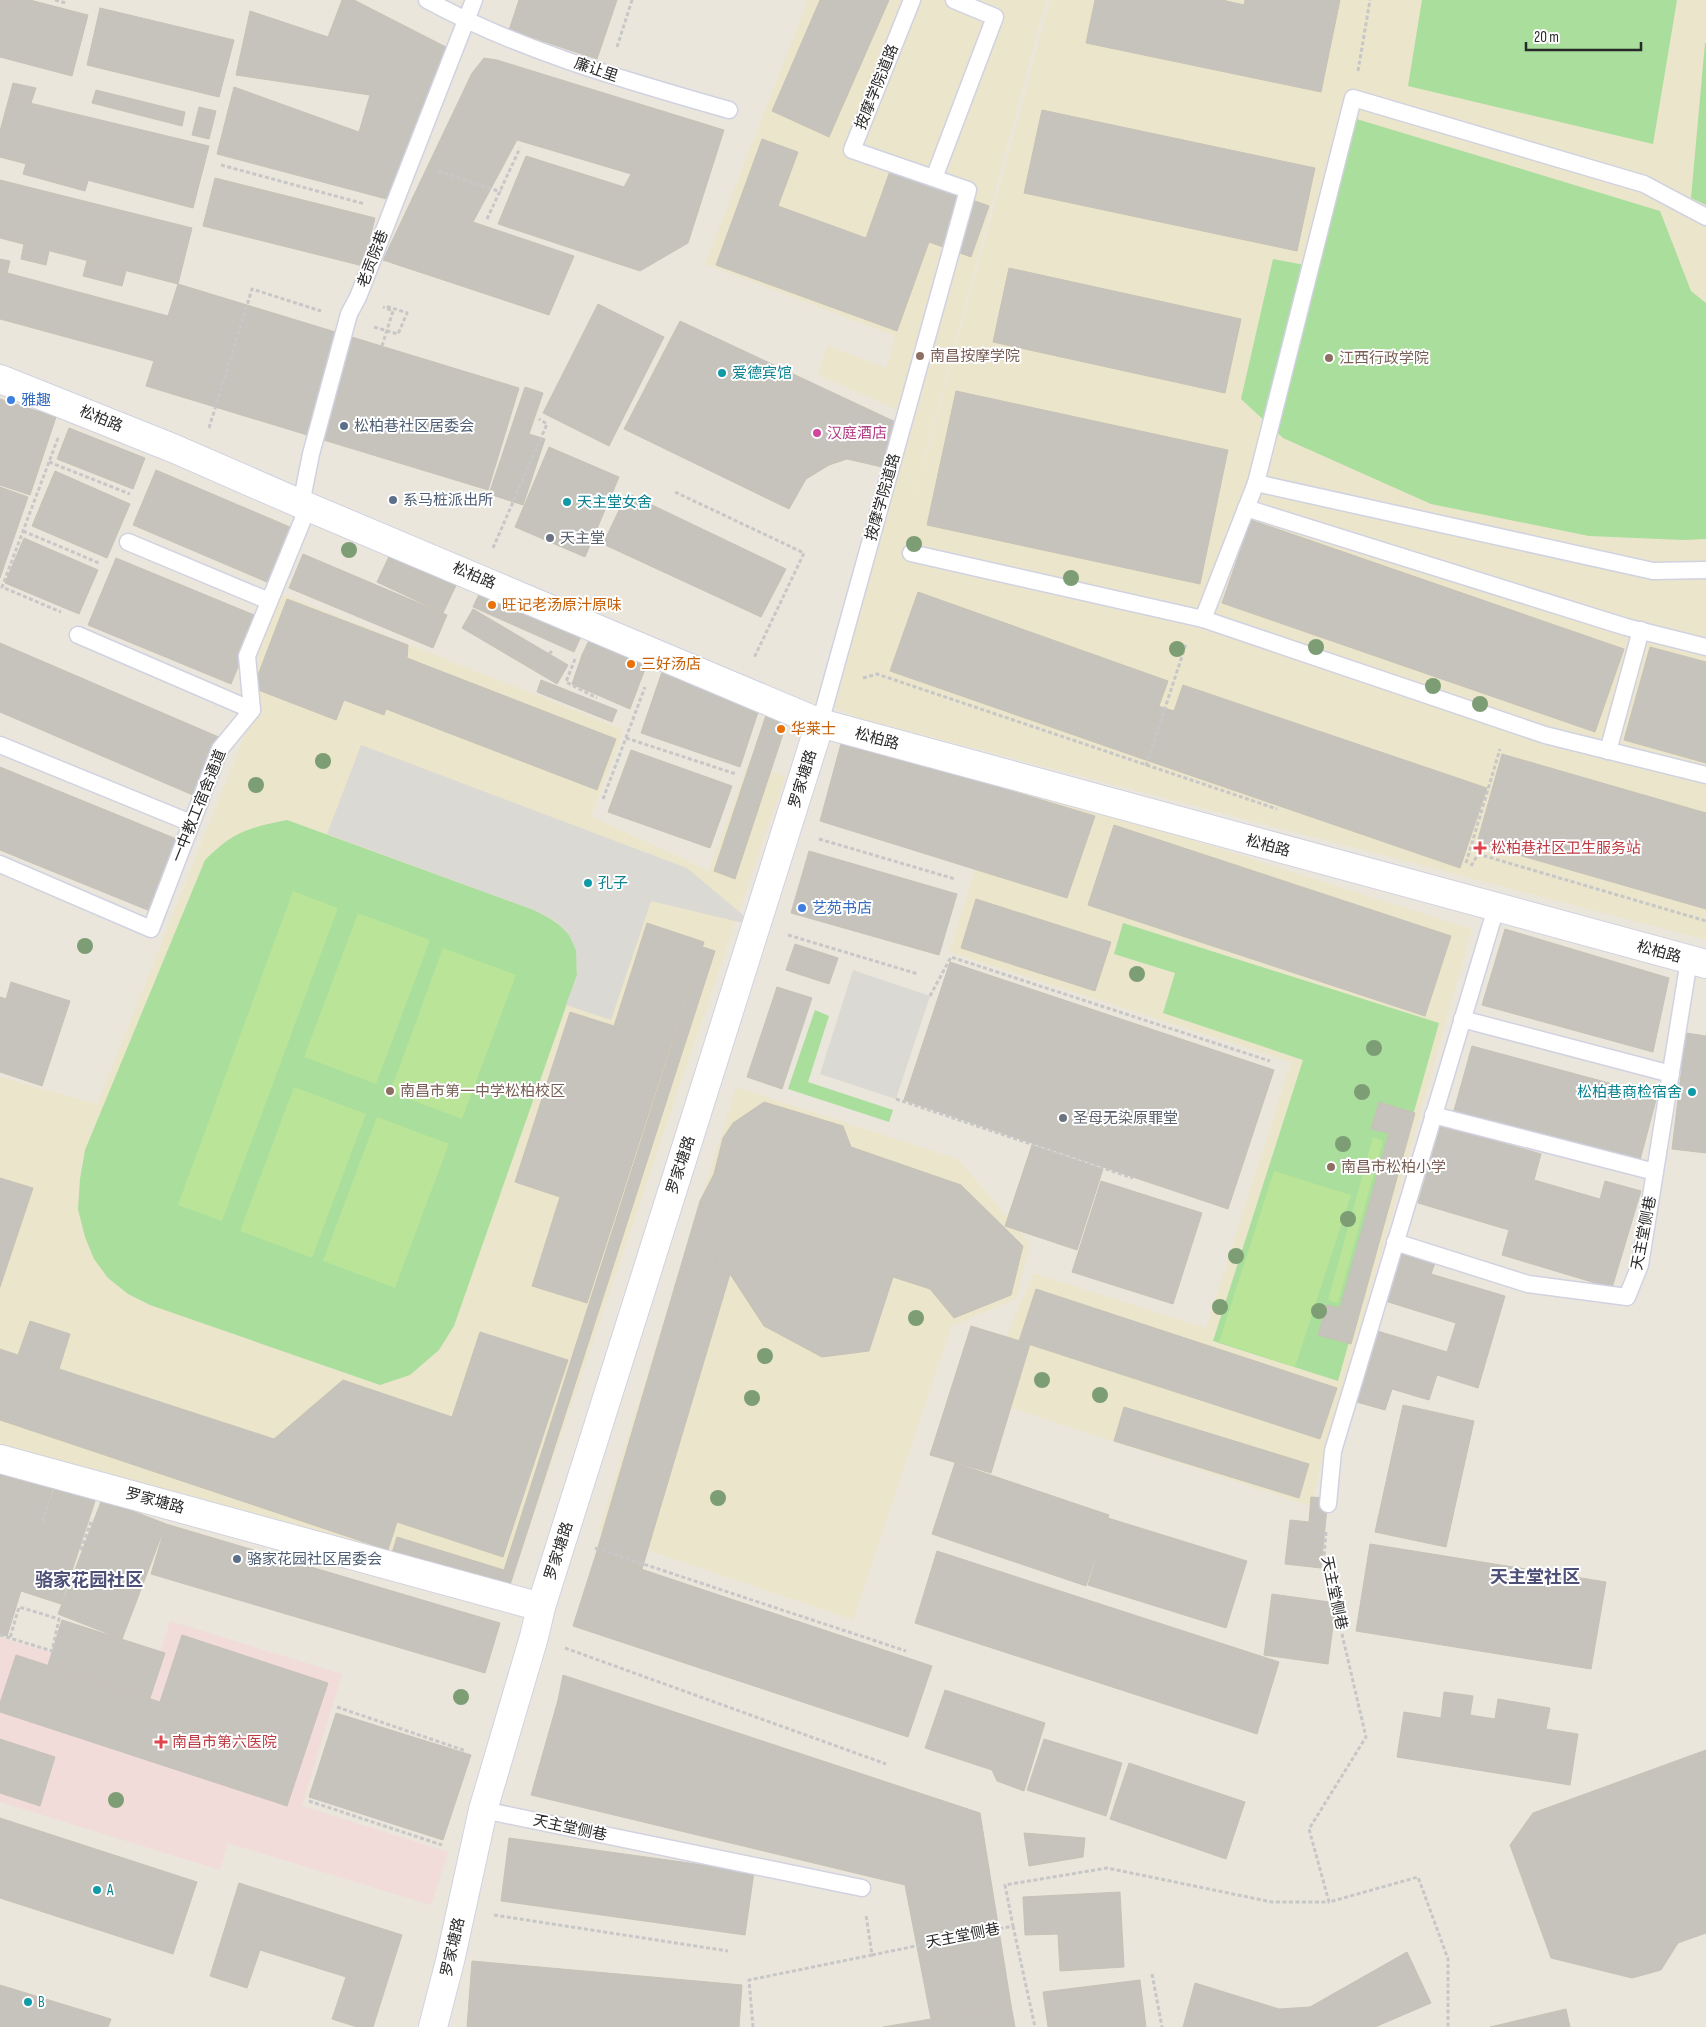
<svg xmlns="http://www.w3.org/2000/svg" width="1706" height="2027" viewBox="0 0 1706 2027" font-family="'Sofia Sans Condensed','Noto Sans SC',sans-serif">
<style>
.education{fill:#ebe5cc}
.medical{fill:#f1dcda}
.green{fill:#a9de9c}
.pitch{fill:#bae498}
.plaza{fill:#dbd9d3}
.building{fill:#c6c3bc;stroke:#c6c2b6}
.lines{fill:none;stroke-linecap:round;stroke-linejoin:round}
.service-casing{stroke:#d1d2e1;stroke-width:19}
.minor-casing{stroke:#d1d2e1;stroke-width:30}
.tertiary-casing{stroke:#d1d2e1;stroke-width:30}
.path{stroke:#c7c7c7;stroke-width:3;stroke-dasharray:4 2.5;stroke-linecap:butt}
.service{stroke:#fff;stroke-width:16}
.minor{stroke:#fff;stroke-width:28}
.tertiary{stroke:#fff;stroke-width:28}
.tree{fill:#7d9d74}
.education-dot{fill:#8d6e63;stroke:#fff;stroke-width:2}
.culture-dot{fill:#0f9aa8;stroke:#fff;stroke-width:2}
.shop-dot{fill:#3f7fe0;stroke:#fff;stroke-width:2}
.service-dot{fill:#5c6f8a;stroke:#fff;stroke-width:2}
.hotel-dot{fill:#d1479c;stroke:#fff;stroke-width:2}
.worship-dot{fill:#6b7280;stroke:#fff;stroke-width:2}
.food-dot{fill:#e8710a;stroke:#fff;stroke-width:2}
.health-dot{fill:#e0444e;stroke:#fff;stroke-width:2}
.labels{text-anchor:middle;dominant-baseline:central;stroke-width:4;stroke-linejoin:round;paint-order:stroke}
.street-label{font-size:15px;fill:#292929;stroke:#fff}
.education-label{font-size:15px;fill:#785e54;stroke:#fff;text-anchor:start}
.culture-label{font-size:15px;fill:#0d838f;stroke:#fff;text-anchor:start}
.shop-label{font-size:15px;fill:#366cbe;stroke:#fff;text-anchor:start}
.service-label{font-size:15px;fill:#4e5e75;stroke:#fff;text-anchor:start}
.hotel-label{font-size:15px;fill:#b23c85;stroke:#fff;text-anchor:start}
.worship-label{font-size:15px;fill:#5b616d;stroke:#fff;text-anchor:start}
.food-label{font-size:15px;fill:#c56008;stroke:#fff;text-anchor:start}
.health-label{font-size:15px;fill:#be3a42;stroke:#fff;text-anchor:start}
.quarter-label{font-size:18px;font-weight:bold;fill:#4d4f77;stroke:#fff}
</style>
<rect width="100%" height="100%" fill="#ebe6dc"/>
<g class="education">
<path d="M808 0H1046L889 593 1050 0H1706V940L855 717 821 701 906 414 818 375 827 345 886 368 895 336 705 264Z"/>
<path d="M282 594 624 730 591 816 709 871 749 760 785 777 510 1585 0 1446V1077L97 1104 254 711 251 665Z"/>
<path d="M1004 780 1472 929 1310 1506 981 1398 1033 1273 1206 1328 1291 1062 949 952Z"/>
<path d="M736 1087 958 1159 1030 1244 1016 1299 952 1326 853 1620 598 1533Z"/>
</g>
<path class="medical" d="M170 1621 342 1674 302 1806 448 1852 431 1905 228 1843 220 1870 0 1802V1637L151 1683Z"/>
<g class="green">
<path d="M1422 0H1677L1653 144 1408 86Z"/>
<path d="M1705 43H1706V205L1691 198Z"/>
<path d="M1350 117 1660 211 1691 291 1706 303V539L1683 540 1589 536 1431 504 1283 438 1241 399 1273 259 1315 267Z"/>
<path d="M287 820 534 910C552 919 571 929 576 950 578 958 576 967 577 975L454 1326 439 1350 410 1375 380 1385 150 1305 128 1294 108 1278 94 1259 85 1237 78 1209 80 1179 85 1150 205 860C234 831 248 828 287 820Z"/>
<path d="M1123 923 1439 1023 1338 1381 1213 1341 1303 1060 1163 1013 1175 973 1114 954Z"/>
<path d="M815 1010 829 1016 808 1082 893 1110 889 1122 788 1089Z"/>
</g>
<g class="pitch">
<path d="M293 891 338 908 222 1221 178 1205Z"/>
<path d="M358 913 430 940 376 1084 304 1057Z"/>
<path d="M443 948 516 975 462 1119 390 1092Z"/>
<path d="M294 1087 366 1114 312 1258 240 1231Z"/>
<path d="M377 1117 449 1144 395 1288 323 1261Z"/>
<path d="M1373 1137 1383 1141 1338 1303 1328 1300Z"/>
<path d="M1274 1171 1351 1195 1295 1367 1219 1342Z"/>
</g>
<g class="plaza">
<path d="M361 745 687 868 756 926 651 901 611 1020 566 1005 577 975 576 950 568 933 554 920 534 910 327 834Z"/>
<path d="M853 970 930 996 896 1099 820 1074Z"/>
</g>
<g class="building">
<path d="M0 0H30L88 15 72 76 0 57Z"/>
<path d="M342 0H354L446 47 394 201 217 154 234 87 359 132 370 95 236 75 250 11 328 37Z"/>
<path d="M519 0H617L597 59 509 30Z"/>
<path d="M820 0H889L829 137 772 111Z"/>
<path d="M1095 0H1222L1244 5 1245 0H1340L1321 92 1086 43Z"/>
<path d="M100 8 234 40 219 97 87 65Z"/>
<path d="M484 58 497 60 724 130 688 243 640 271 498 224 526 156 624 187 631 174 517 140 473 222 574 256 549 315 383 260 472 73Z"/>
<path d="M13 83 36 88 31 103 9 98Z"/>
<path d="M96 90 185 112 182 126 92 103Z"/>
<path d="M9 98 209 146 193 208 0 157V131Z"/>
<path d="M199 107 216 111 209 139 192 135Z"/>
<path d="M1042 110 1315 168 1297 251 1024 193Z"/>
<path d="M762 139 798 152 778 206 866 238 890 171 989 206 971 257 929 242 897 331 716 265Z"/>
<path d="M26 164 88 181 85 191 23 174Z"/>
<path d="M215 178 375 218 363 266 203 226Z"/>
<path d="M0 180 192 228 178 284 0 238Z"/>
<path d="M24 244 49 251 46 265 21 259Z"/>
<path d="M0 259 10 261 7 273 0 271Z"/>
<path d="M87 261 126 271 122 286 83 276Z"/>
<path d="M1009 268 1241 319 1225 393 993 342Z"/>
<path d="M0 271 168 316 154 361 0 319Z"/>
<path d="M178 284 519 388 488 490 146 386Z"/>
<path d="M598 304 664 337 609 446 543 413Z"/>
<path d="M680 321 902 425 882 467 847 459 829 465 806 479 789 509 624 429Z"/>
<path d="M525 387 543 393 529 434 545 439 523 505 489 494Z"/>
<path d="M956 391 1228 450 1200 584 927 525Z"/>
<path d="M0 399 56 417 30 495 0 485Z"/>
<path d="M69 428 145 458 133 489 57 459Z"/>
<path d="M549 447 619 477 585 557 515 527Z"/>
<path d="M156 470 297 530 274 585 133 525Z"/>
<path d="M55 471 130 504 107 558 32 526Z"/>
<path d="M0 487 28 497 0 578Z"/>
<path d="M627 493 786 569 761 617 603 544Z"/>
<path d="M1251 520 1624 649 1595 732 1222 603Z"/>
<path d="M24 538 98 570 79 614 5 583Z"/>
<path d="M392 550 458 581 443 613 377 582Z"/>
<path d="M303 554 447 615 433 648 289 588Z"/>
<path d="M116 558 259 617 231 684 88 625Z"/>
<path d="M482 588 583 632 574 652 473 607Z"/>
<path d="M918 592 1168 681 1140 758 890 671Z"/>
<path d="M287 599 408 645 407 658 616 739 597 790 386 709 384 715 344 700 336 720 253 688Z"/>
<path d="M473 609 568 665 557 684 462 628Z"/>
<path d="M591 636 648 662 640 682 582 655Z"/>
<path d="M0 643 221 738 195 796 0 712Z"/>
<path d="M1650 647 1706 662V763L1624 740Z"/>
<path d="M582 655 640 682 630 709 572 684Z"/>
<path d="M663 669 761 703 740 767 641 733Z"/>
<path d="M541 680 617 710 612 722 537 692Z"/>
<path d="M1183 685 1487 788 1460 868 1140 758 1158 706 1174 711Z"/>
<path d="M767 712 788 719 735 879 714 871Z"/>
<path d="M842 740 1095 816 1067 898 820 821Z"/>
<path d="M631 750 732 786 710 848 608 812Z"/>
<path d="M1502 754 1706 813V909L1477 843Z"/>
<path d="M0 767 179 840 150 911 0 850Z"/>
<path d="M1114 825 1451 936 1425 1016 1088 905Z"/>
<path d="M809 851 957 894 939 955 791 913Z"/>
<path d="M976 899 1111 942 1095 991 961 948Z"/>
<path d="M647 923 704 942 587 1303 532 1286 560 1197 515 1182 570 1012 614 1026Z"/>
<path d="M1505 929 1669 978 1653 1052 1482 1005Z"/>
<path d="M795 944 838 958 829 984 786 970Z"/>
<path d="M703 947 715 951 510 1585 392 1553 397 1537 504 1570Z"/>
<path d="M950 962 1274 1070 1228 1209 904 1100Z"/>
<path d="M11 982 70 1001 42 1086 0 1072V997L6 999Z"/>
<path d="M777 987 812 998 782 1089 747 1077Z"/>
<path d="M1686 1033 1706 1036V1153L1672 1149Z"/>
<path d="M1472 1046 1657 1096 1639 1164 1453 1114Z"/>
<path d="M764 1102 843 1126 851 1147 961 1185 1023 1246 1011 1295 954 1318 930 1289 893 1277 869 1351 822 1357 764 1326 730 1274 713 1269 721 1242 700 1201 714 1174 723 1138 733 1123Z"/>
<path d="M1379 1102 1415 1113 1351 1344 1318 1335 1327 1305 1340 1308 1389 1133 1371 1129Z"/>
<path d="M1441 1125 1541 1154 1534 1180 1600 1199 1605 1181 1641 1191 1612 1288 1502 1255 1509 1230 1418 1203Z"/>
<path d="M1032 1145 1103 1169 1077 1250 1005 1226Z"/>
<path d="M0 1178 33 1188 0 1287Z"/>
<path d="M1101 1181 1202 1213 1173 1304 1072 1272Z"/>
<path d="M700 1201 721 1242 713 1269 730 1274 642 1569 596 1554Z"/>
<path d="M1400 1252 1435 1263 1431 1274 1505 1296 1478 1388 1437 1375 1429 1400 1392 1389 1385 1410 1353 1401 1374 1330 1447 1352 1456 1323 1385 1301Z"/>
<path d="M1036 1289 1337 1388 1320 1439 1019 1341Z"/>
<path d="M30 1321 70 1334 59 1369 274 1439 343 1380 452 1417 480 1332 568 1360 503 1557 397 1522 388 1550 0 1420V1349L18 1355Z"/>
<path d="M971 1326 1030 1344 991 1473 930 1455Z"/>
<path d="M1403 1405 1474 1421 1446 1547 1375 1532Z"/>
<path d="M1124 1407 1309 1464 1299 1498 1114 1441Z"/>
<path d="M955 1463 1109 1515 1086 1586 932 1534Z"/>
<path d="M0 1467 54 1484 7 1636 0 1634Z"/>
<path d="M55 1485 96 1498 61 1604 21 1591Z"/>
<path d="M1311 1497 1328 1498 1321 1568 1285 1564 1290 1520 1309 1522Z"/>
<path d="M102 1499 166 1524 122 1639 58 1614Z"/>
<path d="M1108 1518 1247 1561 1226 1628 1088 1585Z"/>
<path d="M166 1524 500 1623 485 1673 151 1574Z"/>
<path d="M1370 1544 1606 1582 1591 1669 1356 1631Z"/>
<path d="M937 1551 1279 1662 1257 1734 915 1623Z"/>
<path d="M596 1554 932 1666 908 1737 573 1626Z"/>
<path d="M1272 1594 1336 1603 1328 1664 1264 1655Z"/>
<path d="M62 1620 165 1653 150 1698 48 1665Z"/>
<path d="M182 1635 328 1683 287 1806 0 1712V1703L16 1655 160 1702Z"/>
<path d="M563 1675 980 1813 1011 2005 931 2019 905 1885 531 1795 558 1700Z"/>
<path d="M945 1690 1045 1723 1024 1791 997 1781 992 1770 925 1748Z"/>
<path d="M1444 1692 1473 1696 1470 1715 1495 1719 1498 1699 1550 1708 1546 1729 1578 1734 1570 1785 1397 1757 1404 1712 1441 1718Z"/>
<path d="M336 1713 471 1755 443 1840 309 1797Z"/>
<path d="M0 1739 55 1757 40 1806 0 1793Z"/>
<path d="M1044 1739 1122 1763 1106 1816 1027 1790Z"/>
<path d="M1706 1750V1933L1678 1943 1661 1970 1632 1978 1551 1958 1510 1845 1533 1813Z"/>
<path d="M1706 1755V1833L1648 1853 1623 1784Z"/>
<path d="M1129 1763 1245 1802 1226 1859 1110 1819Z"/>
<path d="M0 1818 197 1882 173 1954 0 1898Z"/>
<path d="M1024 1833 1085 1838 1083 1857 1029 1866Z"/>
<path d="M509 1838 754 1872 745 1935 501 1901Z"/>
<path d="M239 1883 402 1935 373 2027H357L332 2019 346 1977 260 1950 247 1988 210 1976Z"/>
<path d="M1120 1892 1124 1967 1060 1971 1058 1934 1025 1935 1023 1897Z"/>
<path d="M1407 1952 1431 2003 1375 2027H1183L1195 1983 1279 2009 1310 2007Z"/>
<path d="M472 1961 742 1985 739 2027H467Z"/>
<path d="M1140 1980 1146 2027H1048L1043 1992Z"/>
<path d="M0 1985 111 2019 108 2027H0Z"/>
<path d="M1011 2005 1015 2027H883L931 2019Z"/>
<path d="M1566 2009 1570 2027H1490Z"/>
</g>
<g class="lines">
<g class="service-casing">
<g id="service">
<path d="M427 0C520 51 628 81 729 110"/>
<path d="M934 178 995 17 954 0"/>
<path d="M1706 217 1644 184 1353 98 1256 483 1653 571 1706 570"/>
<path d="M301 504 311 454 349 314 358 297 474 0"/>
<path d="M1246 508 1626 627 1706 647"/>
<path d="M128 542 269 601"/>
<path d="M911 553 1203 619 1545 735 1706 775"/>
<path d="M1203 619 1256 483"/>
<path d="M78 635 252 710"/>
<path d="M820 723 968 190 852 150 912 0"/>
<path d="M0 745 191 823"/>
<path d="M1608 751 1641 630"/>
<path d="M0 864 151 929 220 749 252 710 247 656 308 507"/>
<path d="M1462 1019 1671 1074"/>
<path d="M1433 1115 1655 1172"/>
<path d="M1395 1242 1528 1284 1627 1297 1640 1265 1689 960"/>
<path d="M1328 1504 1333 1451 1496 908"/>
<path d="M483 1810 862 1888"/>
</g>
</g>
<g class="minor-casing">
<g id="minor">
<path d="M0 1459 541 1607"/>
<path d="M433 2027 450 1961 483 1810 534 1637 541 1607 820 723"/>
</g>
</g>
<g class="tertiary-casing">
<path id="tertiary" d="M0 379 175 449 301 504 820 723 1706 964"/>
</g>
<g class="path">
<path d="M55 0 66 3"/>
<path d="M617 47 632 0"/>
<path d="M1358 71 1370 0"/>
<path d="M221 165 365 204"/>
<path d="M438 171 501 192"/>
<path d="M487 219 520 148"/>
<path d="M374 327 398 334 407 313 386 306"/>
<path d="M382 346 393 311 383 307"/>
<path d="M209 428 252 289 321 311"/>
<path d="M58 438 2 587 61 612"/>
<path d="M49 462 130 494"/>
<path d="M675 492 804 553 754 658"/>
<path d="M23 531 99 563"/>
<path d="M493 548 547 424 539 419"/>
<path d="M549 654 553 650"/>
<path d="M575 659 566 682 597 698"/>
<path d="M863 678 877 674 1277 809"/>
<path d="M626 738 736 774"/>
<path d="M1146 766 1186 644"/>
<path d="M603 799 645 687"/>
<path d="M819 839 955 879"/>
<path d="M1466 863 1500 749"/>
<path d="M1471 866 1478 854 1706 921"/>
<path d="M788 935 918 974"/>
<path d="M930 996 951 957 1270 1061"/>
<path d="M896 1099 1133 1178"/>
<path d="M43 1522 47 1506"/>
<path d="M1326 1532 1324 1557 1366 1737 1309 1829 1329 1902 1418 1877 1448 1959V2027"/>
<path d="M595 1548 906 1651"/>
<path d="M81 1550 92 1519"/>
<path d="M0 1635 52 1651 59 1619 19 1607 10 1638"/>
<path d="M565 1648 886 1764"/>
<path d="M337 1707 466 1751"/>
<path d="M309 1801 442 1845"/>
<path d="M494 1915 728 1951"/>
<path d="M1013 1926 1035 2027"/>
<path d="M872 1955 1013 1926 1005 1885 1107 1868 1272 1902H1329"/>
<path d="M1152 1974 1162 2027"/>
<path d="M753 2027 749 1980 872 1955 866 1915"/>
</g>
<use href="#service" class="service"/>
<use href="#minor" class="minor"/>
<use href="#tertiary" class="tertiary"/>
</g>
<g class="tree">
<circle cx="914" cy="544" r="8"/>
<circle cx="349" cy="550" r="8"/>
<circle cx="1071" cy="578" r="8"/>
<circle cx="1316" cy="647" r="8"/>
<circle cx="1177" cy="649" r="8"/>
<circle cx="1433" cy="686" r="8"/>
<circle cx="1480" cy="704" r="8"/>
<circle cx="323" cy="761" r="8"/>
<circle cx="256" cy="785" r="8"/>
<circle cx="85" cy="946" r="8"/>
<circle cx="1137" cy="974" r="8"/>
<circle cx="1374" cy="1048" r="8"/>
<circle cx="1362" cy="1092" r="8"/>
<circle cx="1343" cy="1144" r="8"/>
<circle cx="1348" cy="1219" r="8"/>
<circle cx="1236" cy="1256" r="8"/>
<circle cx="1220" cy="1307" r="8"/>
<circle cx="1319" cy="1311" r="8"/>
<circle cx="916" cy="1318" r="8"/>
<circle cx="765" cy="1356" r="8"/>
<circle cx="1042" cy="1380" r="8"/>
<circle cx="1100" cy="1395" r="8"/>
<circle cx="752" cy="1398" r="8"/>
<circle cx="718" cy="1498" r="8"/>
<circle cx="461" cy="1697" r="8"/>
<circle cx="116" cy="1800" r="8"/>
</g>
<g class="education-dot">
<circle cx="920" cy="356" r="5"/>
<circle cx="1329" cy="358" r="5"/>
<circle cx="390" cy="1091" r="5"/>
<circle cx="1331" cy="1167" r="5"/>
</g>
<g class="culture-dot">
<circle cx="722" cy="373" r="5"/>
<circle cx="567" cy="502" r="5"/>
<circle cx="588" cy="883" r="5"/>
<circle cx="1692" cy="1092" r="5"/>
<circle cx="97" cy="1890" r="5"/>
<circle cx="28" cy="2002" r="5"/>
</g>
<g class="shop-dot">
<circle cx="11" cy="400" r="5"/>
<circle cx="802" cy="908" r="5"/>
</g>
<g class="service-dot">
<circle cx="344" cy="426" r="5"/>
<circle cx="393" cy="500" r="5"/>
<circle cx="237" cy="1559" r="5"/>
</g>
<circle class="hotel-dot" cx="817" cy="433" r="5"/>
<g class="worship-dot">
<circle cx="550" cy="538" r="5"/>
<circle cx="1063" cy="1118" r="5"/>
</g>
<g class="food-dot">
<circle cx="492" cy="605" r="5"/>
<circle cx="631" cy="664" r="5"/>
<circle cx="781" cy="729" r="5"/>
</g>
<g class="health-dot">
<path d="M1477.5 840.5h5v5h5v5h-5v5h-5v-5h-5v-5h5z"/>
<path d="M158.5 1734.5h5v5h5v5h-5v5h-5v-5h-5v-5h5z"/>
</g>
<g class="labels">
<g class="street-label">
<text transform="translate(596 70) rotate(19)">廉让里</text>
<text transform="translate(877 87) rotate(-68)">按摩学院道路</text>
<text transform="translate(373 259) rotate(-69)">老贡院巷</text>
<text transform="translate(101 419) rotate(22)">松柏路</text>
<text transform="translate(883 497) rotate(-74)">按摩学院道路</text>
<text transform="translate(474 576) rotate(23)">松柏路</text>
<text transform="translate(877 739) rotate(15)">松柏路</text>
<text transform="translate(803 779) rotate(-73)">罗家塘路</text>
<text transform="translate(199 806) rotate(-68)">一中教工宿舍通道</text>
<text transform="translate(1268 846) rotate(15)">松柏路</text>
<text transform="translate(1659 952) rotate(15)">松柏路</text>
<text transform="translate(681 1165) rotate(-72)">罗家塘路</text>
<text transform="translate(1644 1233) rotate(-79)">天主堂侧巷</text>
<text transform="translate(155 1501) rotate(15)">罗家塘路</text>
<text transform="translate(559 1551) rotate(-72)">罗家塘路</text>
<text transform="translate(1334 1593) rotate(78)">天主堂侧巷</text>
<text transform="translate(570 1828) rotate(12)">天主堂侧巷</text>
<text transform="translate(963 1936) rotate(-11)">天主堂侧巷</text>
<text transform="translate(453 1947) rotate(-77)">罗家塘路</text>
</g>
<g class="education-label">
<text x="930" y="356">南昌按摩学院</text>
<text x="1339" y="358">江西行政学院</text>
<text x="400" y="1091">南昌市第一中学松柏校区</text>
<text x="1341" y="1167">南昌市松柏小学</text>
</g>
<g class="culture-label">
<text x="732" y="373">爱德宾馆</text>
<text x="577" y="502">天主堂女舍</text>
<text x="598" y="883">孔子</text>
<text x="1682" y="1092" text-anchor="end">松柏巷商检宿舍</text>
<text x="107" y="1890">A</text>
<text x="38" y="2002">B</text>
</g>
<g class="shop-label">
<text x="21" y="400">雅趣</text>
<text x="812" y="908">艺苑书店</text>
</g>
<g class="service-label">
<text x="354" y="426">松柏巷社区居委会</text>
<text x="403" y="500">系马桩派出所</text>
<text x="247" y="1559">骆家花园社区居委会</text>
</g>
<g class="hotel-label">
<text x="827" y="433">汉庭酒店</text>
</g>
<g class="worship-label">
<text x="560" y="538">天主堂</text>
<text x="1073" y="1118">圣母无染原罪堂</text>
</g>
<g class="food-label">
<text x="502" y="605">旺记老汤原汁原味</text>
<text x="641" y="664">三好汤店</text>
<text x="791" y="729">华莱士</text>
</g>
<g class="health-label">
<text x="1491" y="848">松柏巷社区卫生服务站</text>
<text x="172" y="1742">南昌市第六医院</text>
</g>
<g class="quarter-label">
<text x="1535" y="1577">天主堂社区</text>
<text x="89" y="1580">骆家花园社区</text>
</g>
</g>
<path d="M1526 42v8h115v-8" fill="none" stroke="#292929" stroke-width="2.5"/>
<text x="1534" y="42" font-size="15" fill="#292929" stroke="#ffffff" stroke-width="4" paint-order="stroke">20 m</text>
</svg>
